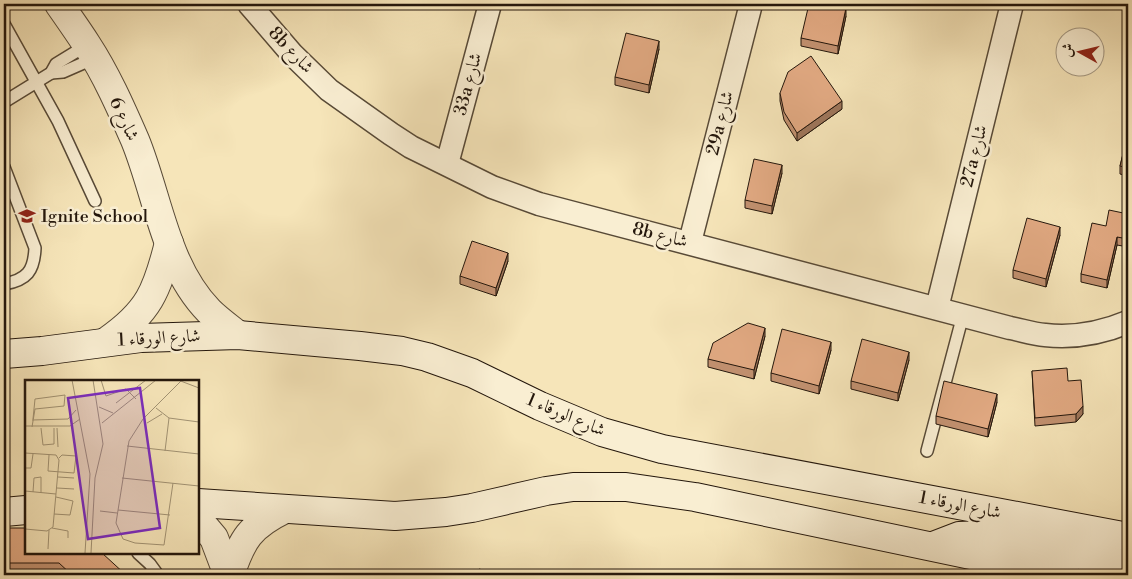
<svg xmlns="http://www.w3.org/2000/svg" width="1132" height="579" viewBox="0 0 1132 579" font-family="'Libre Bodoni',Amiri,serif">
<style>
.lines{fill:none;stroke-linecap:round;stroke-linejoin:round}
.service-casing{stroke:#584a37;stroke-width:14}
.minor-casing{stroke:#584a37;stroke-width:25}
.tertiary-casing{stroke:#584a37;stroke-width:30}
.secondary-casing{stroke:#24170c;stroke-width:30}
.service{stroke:#f9eed2;stroke-width:11}
.minor{stroke:#f9eed2;stroke-width:22}
.tertiary{stroke:#f9eed2;stroke-width:28}
.secondary{stroke:#f9eed2;stroke-width:28}
.wall{fill:#c29170;stroke:#24170c}
.shaded-wall{fill:#9e765b;stroke:#24170c}
.building{fill:#e1a982;stroke:#24170c}
.labels{text-anchor:middle;dominant-baseline:central;stroke-width:5;stroke-linejoin:round;paint-order:stroke}
.street-label{font-size:18px;fill:#24170c;stroke:#f9eed2}
.poi-label{font-size:18px;fill:#24170c;stroke:#f9eed2;text-anchor:start}
.inset-road{fill:none;stroke:#a29374;stroke-width:1}
.view{fill:#7b2cbf;fill-opacity:0.15;stroke:#7b2cbf;stroke-width:2.5}
.inset-edge{fill:none;stroke:#24170c;stroke-width:2.5}
</style>
<rect width="100%" height="100%" fill="#f6e5b9"/>
<filter id="stains"><feTurbulence type="fractalNoise" baseFrequency=".004" numOctaves="4"/><feColorMatrix values="0 0 0 0 .2 0 0 0 0 .09 0 0 0 0 .02 0 0 0 .5 -.17"/></filter>
<radialGradient id="worn" r=".72"><stop offset=".6" stop-color="#630" stop-opacity="0"/><stop offset="1" stop-color="#630" stop-opacity=".3"/></radialGradient>
<g class="lines">
<g class="service-casing">
<g id="service">
<path d="M4 24 58 121 95 201"/>
<path d="M51 73 63 72 95 58"/>
<path d="M4 102 51 73 56 64 87 45"/>
<path d="M4 167 35 248C34 271 27 280 4 284"/>
<path d="M927 451 963 315"/>
<path d="M138 553 150 564 158 575"/>
</g>
</g>
<g class="minor-casing">
<g id="minor">
<path d="M249 4 292 54 329 90 391 134 411 147 492 187 539 204 1010 328C1021 330 1033 334 1045 335 1073 338 1102 333 1128 322"/>
<path d="M447 164 490 4"/>
<path d="M690 242 751 4"/>
<path d="M937 308 1012 4"/>
</g>
</g>
<g class="tertiary-casing">
<g id="tertiary">
<path d="M59 4C68 17 78 31 87 45 106 74 121 108 135 140 158 196 165 266 209 311 218 320 228 327 238 335"/>
<path d="M107 341C149 312 157 291 169 243"/>
<path d="M198 519 214 538 228 575"/>
<path d="M230 575C242 539 250 526 285 509"/>
</g>
</g>
<g class="secondary-casing">
<g id="secondary">
<path d="M4 354 42 351 141 338 238 335 360 346 402 351 427 357 472 373 540 406 602 432 662 449 1128 537"/>
<path d="M198 503 395 516 446 512 472 508 546 491 573 487H626L695 497 1066 575"/>
<path d="M4 512 26 510"/>
<path d="M933 546 959 536 985 535 1128 565"/>
</g>
</g>
<use href="#service" class="service"/>
<use href="#minor" class="minor"/>
<use href="#tertiary" class="tertiary"/>
<use href="#secondary" class="secondary"/>
</g>
<g class="wall">
<path d="M846 16 838 54 801 46V38Z"/>
<path d="M659 49 649 93 615 85V77Z"/>
<path d="M780 93 842 109 797 141 784 120 780 101Z"/>
<path d="M1128 134V176L1120 174V166Z"/>
<path d="M782 173 772 214 745 208V200Z"/>
<path d="M1128 214V247L1117 245 1107 288 1081 282V274L1106 226Z"/>
<path d="M1060 235 1046 287 1013 278V270Z"/>
<path d="M508 261 496 296 460 284V276Z"/>
<path d="M765 336 754 379 708 367V359Z"/>
<path d="M831 350 819 394 771 381V373Z"/>
<path d="M909 360 898 401 851 389V381Z"/>
<path d="M1032 371 1068 381 1083 414 1076 422 1035 426Z"/>
<path d="M1127 374H1128V385L1127 382Z"/>
<path d="M997 402 988 437 936 424V416Z"/>
<path d="M4 528 126 575H4Z"/>
</g>
<g class="shaded-wall">
<path d="M846 8V16L838 54V46Z"/>
<path d="M659 41V49L649 93V85Z"/>
<path d="M842 101V109L797 141V133Z"/>
<path d="M782 165V173L772 214V206Z"/>
<path d="M1060 227V235L1046 287V279Z"/>
<path d="M1117 237V245L1107 288V280Z"/>
<path d="M508 253V261L496 296V288Z"/>
<path d="M765 328V336L754 379V370Z"/>
<path d="M831 342V350L819 394V386Z"/>
<path d="M909 352V360L898 401V393Z"/>
<path d="M997 394V402L988 437V429Z"/>
<path d="M1083 406V414L1076 422V414Z"/>
</g>
<g class="building">
<path d="M809 4H825L846 8 838 46 801 38Z"/>
<path d="M626 33 659 41 649 85 615 77Z"/>
<path d="M811 56 842 101 797 133 784 112 780 93 788 72Z"/>
<path d="M1128 134V168L1120 166Z"/>
<path d="M754 159 782 165 772 206 745 200Z"/>
<path d="M1109 210 1128 214V239L1117 237 1107 280 1081 274 1092 223 1106 226Z"/>
<path d="M1027 218 1060 227 1046 279 1013 270Z"/>
<path d="M472 241 508 253 496 288 460 276Z"/>
<path d="M748 323 765 328 754 370 708 359 713 343Z"/>
<path d="M782 329 831 342 819 386 771 373Z"/>
<path d="M862 339 909 352 898 393 851 381Z"/>
<path d="M1067 368 1068 381 1081 380 1083 406 1076 414 1035 418 1032 371Z"/>
<path d="M944 381 997 394 988 429 936 416Z"/>
<path d="M4 528H26V553H102L126 575H72L59 563H4Z"/>
<path d="M479 569 503 575H478Z"/>
</g>
<defs>
<g id="school-bare" transform="scale(1.35)"><path d="M0-5L7-2L0 1L-7-2ZM-4 1L0 2.5L4 1V4Q0 6-4 4Z" fill="#8f2418" stroke="#f9eed2" stroke-width="2.5" paint-order="stroke"/></g>
</defs>
<g fill-rule="evenodd">
<use href="#school-bare" x="27" y="216"/>
</g>
<g class="labels">
<g class="street-label">
<text transform="translate(291 50) rotate(47)">8b شارع</text>
<text transform="translate(468 84) rotate(-75)">33a شارع</text>
<text transform="translate(124 119) rotate(65)">شارع 6</text>
<text transform="translate(720 123) rotate(-76)">29a شارع</text>
<text transform="translate(974 156) rotate(-76)">27a شارع</text>
<text transform="translate(660 235) rotate(14)">8b شارع</text>
<text transform="translate(159 338) rotate(-3)">شارع الورقاء 1</text>
<text transform="translate(566 415) rotate(23)">شارع الورقاء 1</text>
<text transform="translate(960 505) rotate(11)">شارع الورقاء 1</text>
</g>
<g class="poi-label">
<text x="41" y="216">Ignite School</text>
</g>
</g>
<g transform="translate(25 380)">
<rect width="174" height="174" fill="#f6e5b9"/>
<path class="inset-road" d="M47 0 65 94 60 173M76 0 81 16 101 9 111 19M153 0 174 8M91 23 121 0M74 27 88 33M131 28 144 38 174 42M7 40 43 39 51 30M77 43 131 0M122 43 137 34M0 46H45L55 39M7 47 10 29 39 26 40 15 10 19 8 39M16 48 18 65 29 64V48M32 48 33 67M102 66 174 74M140 71 144 38M0 73 31 75 34 80 28 147 22 151 0 149M24 75 23 91 49 93 51 76 37 75 34 78M0 88H6L8 74M33 97 49 98M97 98 174 106M148 103 139 165 110 163 98 159 91 143 104 61 118 39 156 1M32 108 49 109M0 111 31 114M8 112 9 98 16 97V113M93 130 145 135M75 131 92 133M29 134 45 135 48 121 31 117M27 148 43 151V158M23 169 24 150M66 173 70 98 78 64 68 0"/>
<path class="view" d="M115 8 135 148 63 159 43 18Z"/>
<rect width="174" height="174" class="inset-edge"/>
</g>
<rect width="1132" height="579" fill="none" stroke="#f6e5b9" stroke-width="20"/>
<rect x="5" y="5" width="1122" height="569" fill="none" stroke="#24170c" stroke-width="2.5"/>
<rect x="10" y="10" width="1112" height="559" fill="none" stroke="#24170c"/>
<g transform="translate(1080 52) rotate(278)"><circle r="24" fill="#f9eed2" stroke="#a49883"/>
<path d="M0-4L9 19L0 12L-9 19Z" fill="#8f2418"/>
<text y="-8" font-size="14" font-weight="bold" text-anchor="middle" fill="#24170c">ش</text>
</g>
<rect width="100%" height="100%" filter="url(#stains)"/>
<rect width="100%" height="100%" fill="url(#worn)"/>
</svg>
